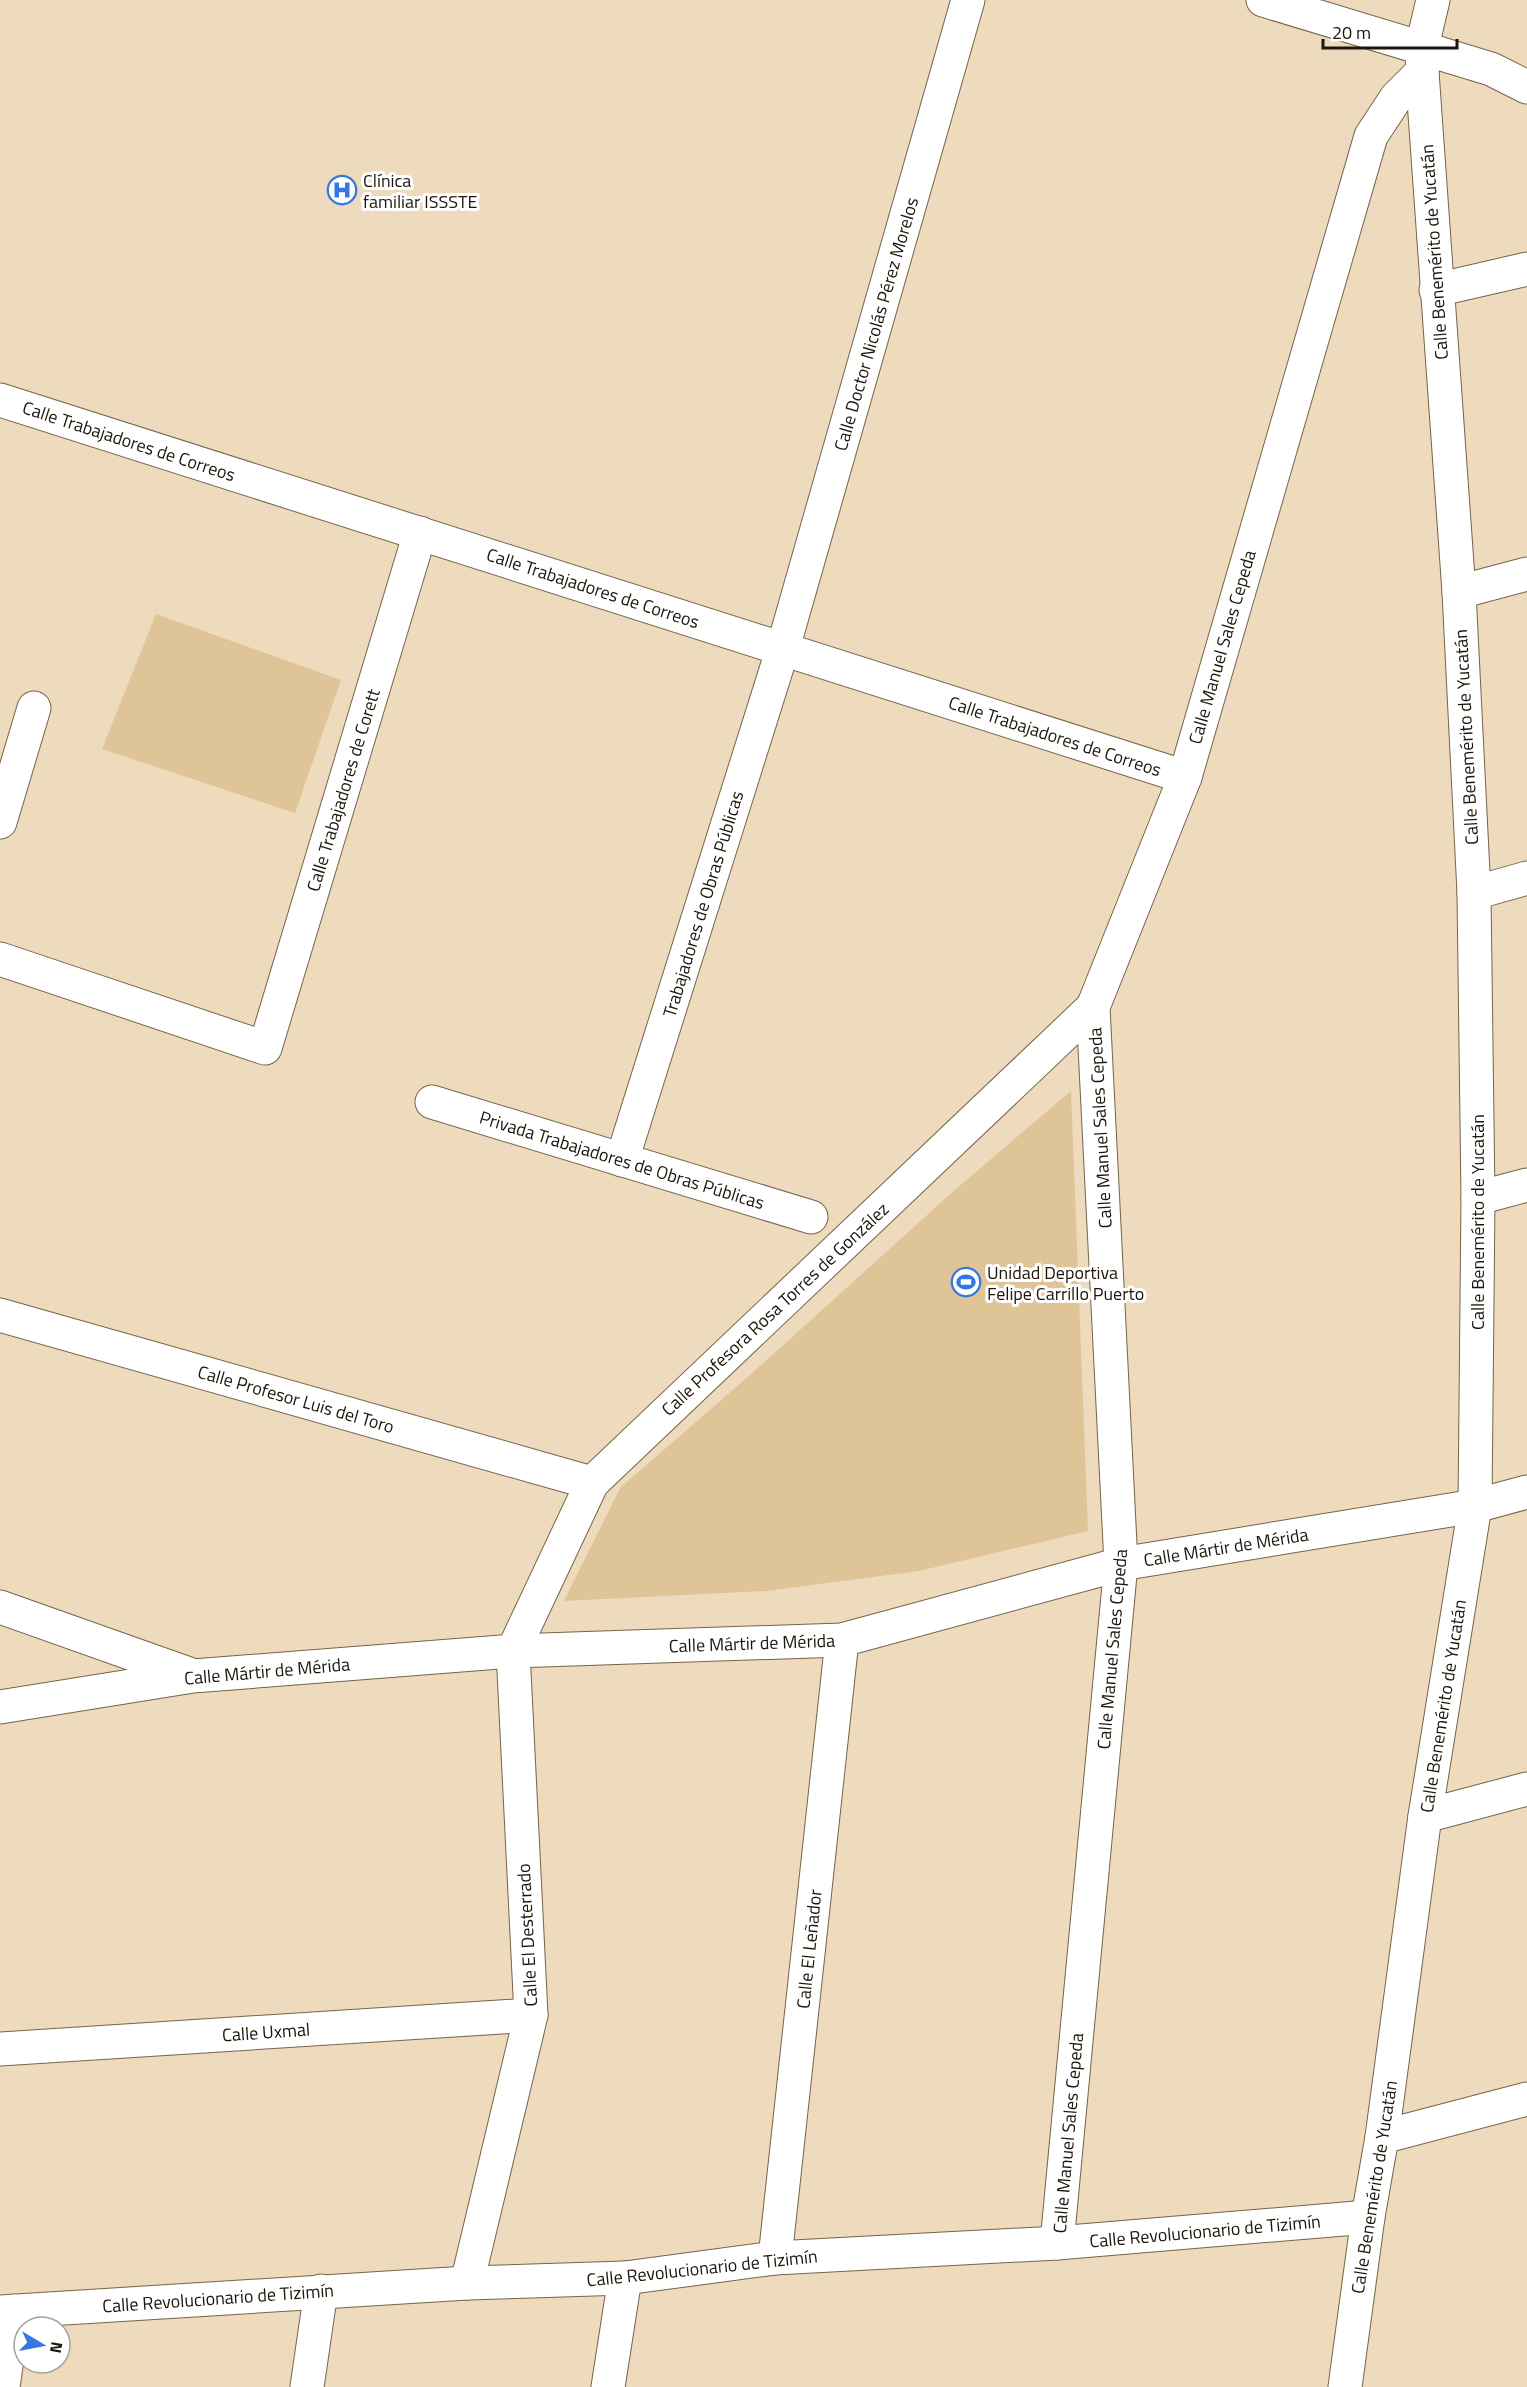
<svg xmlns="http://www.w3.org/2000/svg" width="1527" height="2387" viewBox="0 0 1527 2387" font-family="'Titillium Web',sans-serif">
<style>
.green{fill:#dfc497}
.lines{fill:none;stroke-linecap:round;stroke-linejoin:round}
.minor-casing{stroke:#756449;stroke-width:35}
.minor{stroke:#fff;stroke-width:33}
.labels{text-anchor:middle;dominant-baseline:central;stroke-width:6;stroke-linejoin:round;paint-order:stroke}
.poi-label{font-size:18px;fill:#1c160b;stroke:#fff;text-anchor:start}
.street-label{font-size:18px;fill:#1c160b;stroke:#fff}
</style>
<rect width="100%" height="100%" fill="#eedbbd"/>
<g class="green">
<path d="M156 614 341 680 295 813 102 749Z"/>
<path d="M1071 1091 1088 1531 919 1571 766 1591 564 1601 620 1488 750 1375 957 1188Z"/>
</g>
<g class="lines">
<g class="minor-casing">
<g id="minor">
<path d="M1263 0 1491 69 1527 87"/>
<path d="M1436 290 1527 269"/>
<path d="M0 400 1185 777"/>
<path d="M1459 592 1527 574"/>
<path d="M0 822 34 708"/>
<path d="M1474 893 1527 878"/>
<path d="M0 959 265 1048 420 533"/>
<path d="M432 1102 811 1217"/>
<path d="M622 1160 783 648 968 0"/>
<path d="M1478 1198 1527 1185"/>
<path d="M0 1315 592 1483"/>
<path d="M0 1607 189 1674"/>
<path d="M0 1707 193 1676 513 1651 842 1640 1121 1564 1475 1506 1527 1492"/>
<path d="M1425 1816 1527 1789"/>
<path d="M0 2049 531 2015"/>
<path d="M1382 2137 1527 2099"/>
<path d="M1057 2243 1121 1564 1093 1007 1185 777 1371 136 1396 98 1422 72"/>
<path d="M775 2258 842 1640"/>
<path d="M467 2283 531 2015 513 1651 592 1483 1093 1007"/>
<path d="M0 2312 467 2283 625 2278 775 2258 1057 2243 1368 2217"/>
<path d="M3 2387 14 2311"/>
<path d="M307 2387 321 2291"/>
<path d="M608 2387 625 2278"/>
<path d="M1345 2387 1368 2217 1382 2137 1425 1816 1475 1506 1478 1198 1474 893 1459 592 1422 72 1424 38 1433 0"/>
</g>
</g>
<use href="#minor" class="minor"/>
</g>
<defs>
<g id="hospital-ring" transform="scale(1.5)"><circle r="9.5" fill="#fff" stroke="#3376e4" stroke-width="1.5"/><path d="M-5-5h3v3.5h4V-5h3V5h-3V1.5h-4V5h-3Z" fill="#3376e4"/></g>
<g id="stadium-ring" transform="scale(1.5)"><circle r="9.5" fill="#fff" stroke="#3376e4" stroke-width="1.5"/><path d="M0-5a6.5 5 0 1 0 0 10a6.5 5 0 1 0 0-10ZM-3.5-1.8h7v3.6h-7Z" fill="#3376e4"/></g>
</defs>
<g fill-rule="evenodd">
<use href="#hospital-ring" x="342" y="190"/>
<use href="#stadium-ring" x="966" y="1282"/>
</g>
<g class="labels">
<g class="poi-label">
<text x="363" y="180">Clínica<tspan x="363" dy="21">familiar ISSSTE</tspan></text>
<text x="987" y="1272">Unidad Deportiva<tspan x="987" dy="21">Felipe Carrillo Puerto</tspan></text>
</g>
<g class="street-label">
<text transform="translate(1434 252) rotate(-94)">Calle Benemérito de Yucatán</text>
<text transform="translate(876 324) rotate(-74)">Calle Doctor Nicolás Pérez Morelos</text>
<text transform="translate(129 441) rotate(18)">Calle Trabajadores de Correos</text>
<text transform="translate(593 588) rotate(18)">Calle Trabajadores de Correos</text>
<text transform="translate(1222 647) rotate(-74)">Calle Manuel Sales Cepeda</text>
<text transform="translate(1055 736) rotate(18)">Calle Trabajadores de Correos</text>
<text transform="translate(1466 737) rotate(-93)">Calle Benemérito de Yucatán</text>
<text transform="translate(343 790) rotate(-73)">Calle Trabajadores de Corett</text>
<text transform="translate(703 904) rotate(-73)">Trabajadores de Obras Públicas</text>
<text transform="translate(1100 1128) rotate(-93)">Calle Manuel Sales Cepeda</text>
<text transform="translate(622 1160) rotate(17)">Privada Trabajadores de Obras Públicas</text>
<text transform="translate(1477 1222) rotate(-90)">Calle Benemérito de Yucatán</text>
<text transform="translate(775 1309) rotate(-43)">Calle Profesora Rosa Torres de González</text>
<text transform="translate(296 1399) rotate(16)">Calle Profesor Luis del Toro</text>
<text transform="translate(1226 1547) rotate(-9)">Calle Mártir de Mérida</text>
<text transform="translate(752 1643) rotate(-2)">Calle Mártir de Mérida</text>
<text transform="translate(1112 1649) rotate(-85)">Calle Manuel Sales Cepeda</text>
<text transform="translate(267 1671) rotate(-5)">Calle Mártir de Mérida</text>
<text transform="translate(1443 1706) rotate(-81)">Calle Benemérito de Yucatán</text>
<text transform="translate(527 1935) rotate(-93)">Calle El Desterrado</text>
<text transform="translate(809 1949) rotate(-84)">Calle El Leñador</text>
<text transform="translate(266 2032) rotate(-4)">Calle Uxmal</text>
<text transform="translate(1068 2133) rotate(-85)">Calle Manuel Sales Cepeda</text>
<text transform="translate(1374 2187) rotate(-81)">Calle Benemérito de Yucatán</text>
<text transform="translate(1205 2231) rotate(-5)">Calle Revolucionario de Tizimín</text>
<text transform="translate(702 2268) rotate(-6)">Calle Revolucionario de Tizimín</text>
<text transform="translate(218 2298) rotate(-4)">Calle Revolucionario de Tizimín</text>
</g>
</g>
<g transform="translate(42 2345) rotate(100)"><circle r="28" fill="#ffffff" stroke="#a4a29d" stroke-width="1.5"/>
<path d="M0-4.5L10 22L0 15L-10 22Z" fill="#3376e4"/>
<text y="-9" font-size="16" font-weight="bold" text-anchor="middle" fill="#1c160b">N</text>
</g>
<path d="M1323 39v9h134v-9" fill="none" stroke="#1c160b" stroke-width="3"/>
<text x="1332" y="39" font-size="18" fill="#1c160b" stroke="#ffffff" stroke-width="4.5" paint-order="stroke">20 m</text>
</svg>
